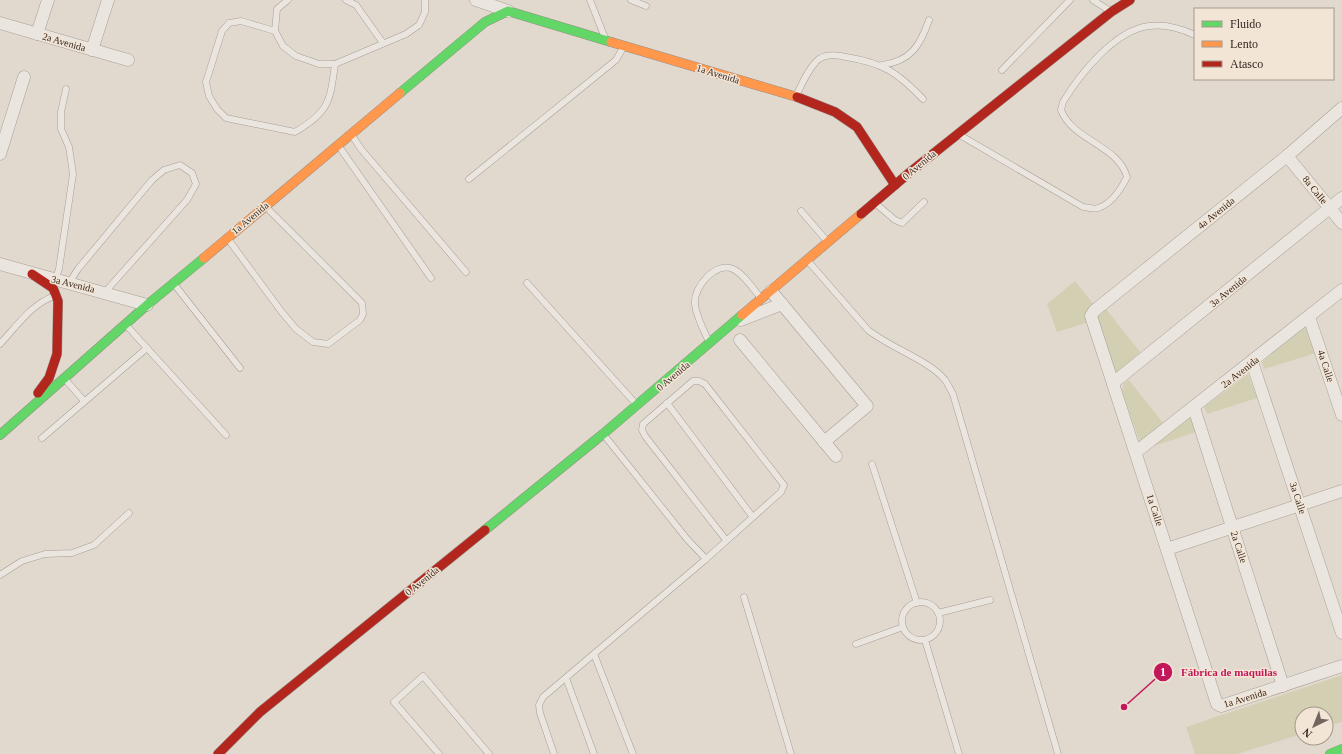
<svg xmlns="http://www.w3.org/2000/svg" width="1342" height="754" viewBox="0 0 1342 754" font-family="'Times New Roman',serif">
<style>
.green{fill:#d3cfb2}
.lines{fill:none;stroke-linecap:round;stroke-linejoin:round}
.lane-casing{stroke:#a79f97;stroke-width:7}
.street-casing{stroke:#a79f97;stroke-width:13}
.fast-casing{stroke:#978e87;stroke-width:10}
.slow-casing{stroke:#978e87;stroke-width:10}
.jam-casing{stroke:#978e87;stroke-width:10}
.lane{stroke:#eae6df;stroke-width:6}
.street{stroke:#eae6df;stroke-width:12}
.fast{stroke:#63d668;stroke-width:9}
.slow{stroke:#ff974d;stroke-width:9}
.jam{stroke:#b3261e;stroke-width:9}
.labels{text-anchor:middle;dominant-baseline:central;stroke-width:3;stroke-linejoin:round;paint-order:stroke}
.street-label{font-size:10px;fill:#352720;stroke:#f2e5d5}
.leader{fill:none;stroke:#c2185b;stroke-width:1.5}
.callout-dot{fill:#c2185b;stroke:#f2e5d5;stroke-width:1.5}
.mark-label{font-size:12px;text-anchor:middle;font-weight:bold;fill:#fff}
.callout-label{font-size:11px;text-anchor:middle;font-weight:bold;fill:#c2185b;stroke:#f2e5d5;stroke-width:3;stroke-linejoin:round;paint-order:stroke}
</style>
<rect width="100%" height="100%" fill="#e2d9ce"/>
<g class="green">
<path d="M1075 281 1094 305 1086 316V323L1057 332 1047 304Z"/>
<path d="M1106 309 1140 352 1116 373 1097 318Z"/>
<path d="M1307 326 1316 353 1264 369 1262 362Z"/>
<path d="M1248 374 1257 398 1207 414 1204 407Z"/>
<path d="M1129 380 1163 423 1140 442 1122 391 1124 383Z"/>
<path d="M1190 417 1196 432 1151 447Z"/>
<path d="M1342 675V722L1326 726V714H1302V734L1237 754H1195L1186 727Z"/>
</g>
<g class="lines">
<g class="lane-casing">
<g id="lane">
<path d="M288 0 277 9 275 31 283 46 296 56 319 64H335L406 34 419 25 425 12V0"/>
<path d="M346 0 356 5 383 43"/>
<path d="M590 0 605 38"/>
<path d="M631 0 646 6"/>
<path d="M1093 0 1110 11"/>
<path d="M275 31 241 21 229 23 222 31 206 82 209 96 217 109 226 118 295 132C329 112 330 102 335 64"/>
<path d="M882 65C911 61 920 46 929 20"/>
<path d="M1002 70 1070 0"/>
<path d="M796 96C802 84 809 67 819 59 827 54 838 55 846 57 883 63 897 72 923 99"/>
<path d="M351 134 361 149 466 272"/>
<path d="M958 134 1083 207C1087 207 1094 210 1098 208 1112 204 1121 189 1127 177 1118 145 1073 141 1061 110L1063 102C1080 74 1115 30 1149 26 1164 24 1182 29 1195 35"/>
<path d="M338 145 431 278"/>
<path d="M469 179 616 60 624 46"/>
<path d="M875 203 895 220 902 223 924 202"/>
<path d="M801 211 827 241"/>
<path d="M228 239 281 311 296 329 313 342 328 344 360 320 363 314 362 303 266 207"/>
<path d="M808 261 868 330C889 347 930 361 945 380 948 384 950 389 953 394L1058 754"/>
<path d="M55 280 59 269 73 174 69 147 61 129V112L66 89"/>
<path d="M69 283 78 269 152 180 164 170 180 165 192 173 196 184 187 200 105 292"/>
<path d="M527 283 636 404"/>
<path d="M174 284 240 368"/>
<path d="M126 325 226 435"/>
<path d="M709 342C704 330 696 317 695 304 693 287 716 261 733 269 744 274 753 289 761 298"/>
<path d="M0 344C16 327 32 303 55 296"/>
<path d="M64 378 84 401"/>
<path d="M667 403 752 516"/>
<path d="M42 438 147 348"/>
<path d="M872 464 917 603"/>
<path d="M706 559 781 492 784 485 705 384 699 381H693L643 424 642 430 645 436 726 540"/>
<path d="M0 575 22 561 45 554 72 553 94 545 129 513"/>
<path d="M744 597 791 754"/>
<circle cx="921" cy="621" r="19"/>
<path d="M938 613 990 600"/>
<path d="M925 640 959 754"/>
<path d="M856 644 903 627"/>
<path d="M594 654 633 754"/>
<path d="M566 678 594 754"/>
<path d="M439 754 394 702 423 676 489 754"/>
<path d="M554 754 540 713 539 705 543 697 706 559 687 539 604 435"/>
</g>
</g>
<g class="street-casing">
<g id="street">
<path d="M476 0 508 11"/>
<path d="M0 23 128 60"/>
<path d="M37 34 48 0"/>
<path d="M92 50 108 0"/>
<path d="M1342 108 1287 156 1094 311 1091 316 1217 704 1221 706 1342 666"/>
<path d="M0 154 24 77"/>
<path d="M1287 156 1342 223"/>
<path d="M0 264 147 305"/>
<path d="M771 291 867 406 824 442"/>
<path d="M1309 317 1342 415"/>
<path d="M741 320 782 304"/>
<path d="M740 340 836 456"/>
<path d="M1252 362 1342 633"/>
<path d="M1113 383 1342 198"/>
<path d="M1194 408 1283 686"/>
<path d="M1136 452 1342 290"/>
<path d="M1167 549 1342 491"/>
</g>
</g>
<g class="fast-casing">
<g id="fast">
<path d="M400 93 485 22 508 11 611 42"/>
<path d="M0 435 147 305 204 258"/>
<path d="M485 530 603 434 742 315"/>
<path d="M1330 754 1342 749"/>
</g>
</g>
<g class="slow-casing">
<g id="slow">
<path d="M611 42 797 97"/>
<path d="M204 258 400 93"/>
<path d="M742 315 861 214"/>
</g>
</g>
<g class="jam-casing">
<g id="jam">
<path d="M797 97 835 112 857 127 895 185"/>
<path d="M861 214 909 173 1111 12 1130 0"/>
<path d="M32 274 53 288 58 301 57 354 49 378 38 393"/>
<path d="M218 754 260 712 485 530"/>
</g>
</g>
<use href="#lane" class="lane"/>
<use href="#street" class="street"/>
<use href="#fast" class="fast"/>
<use href="#slow" class="slow"/>
<use href="#jam" class="jam"/>
</g>
<g class="labels">
<g class="street-label">
<text transform="translate(64 42) rotate(16)">2a Avenida</text>
<text transform="translate(718 74) rotate(17)">1a Avenida</text>
<text transform="translate(919 165) rotate(-40)">0 Avenida</text>
<text transform="translate(1315 190) rotate(51)">8a Calle</text>
<text transform="translate(1216 213) rotate(-39)">4a Avenida</text>
<text transform="translate(250 218) rotate(-40)">1a Avenida</text>
<text transform="translate(73 284) rotate(14)">3a Avenida</text>
<text transform="translate(1228 291) rotate(-39)">3a Avenida</text>
<text transform="translate(1326 366) rotate(72)">4a Calle</text>
<text transform="translate(1240 372) rotate(-38)">2a Avenida</text>
<text transform="translate(673 376) rotate(-40)">0 Avenida</text>
<text transform="translate(1298 498) rotate(72)">3a Calle</text>
<text transform="translate(1155 510) rotate(72)">1a Calle</text>
<text transform="translate(1239 547) rotate(72)">2a Calle</text>
<text transform="translate(422 581) rotate(-39)">0 Avenida</text>
<text transform="translate(1245 698) rotate(-17)">1a Avenida</text>
</g>
</g>
<path class="leader" d="M1124 707L1163 672"/>
<g class="callout-dot">
<circle cx="1124" cy="707" r="4"/>
<circle cx="1163" cy="672" r="10"/>
</g>
<g class="mark-label">
<text x="1163" y="676">1</text>
</g>
<g class="callout-label">
<text x="1229" y="676">Fábrica de maquilas</text>
</g>
<rect x="1194" y="8" width="140" height="72" fill="#f2e5d5" stroke="#a6998d"/>
<rect x="1202" y="21" width="20" height="6" fill="#63d668" stroke="#a6998d"/>
<text x="1230" y="28" font-size="12" fill="#352720">Fluido</text>
<rect x="1202" y="41" width="20" height="6" fill="#ff974d" stroke="#a6998d"/>
<text x="1230" y="48" font-size="12" fill="#352720">Lento</text>
<rect x="1202" y="61" width="20" height="6" fill="#b3261e" stroke="#a6998d"/>
<text x="1230" y="68" font-size="12" fill="#352720">Atasco</text>
<g transform="translate(1314 726) rotate(223)"><circle r="19" fill="#f2e5d5" stroke="#a6998d"/>
<path d="M0-3L7 15L0 10L-7 15Z" fill="#72655d"/>
<text y="-6" font-size="11" font-weight="bold" text-anchor="middle" fill="#352720">N</text>
</g>
</svg>
